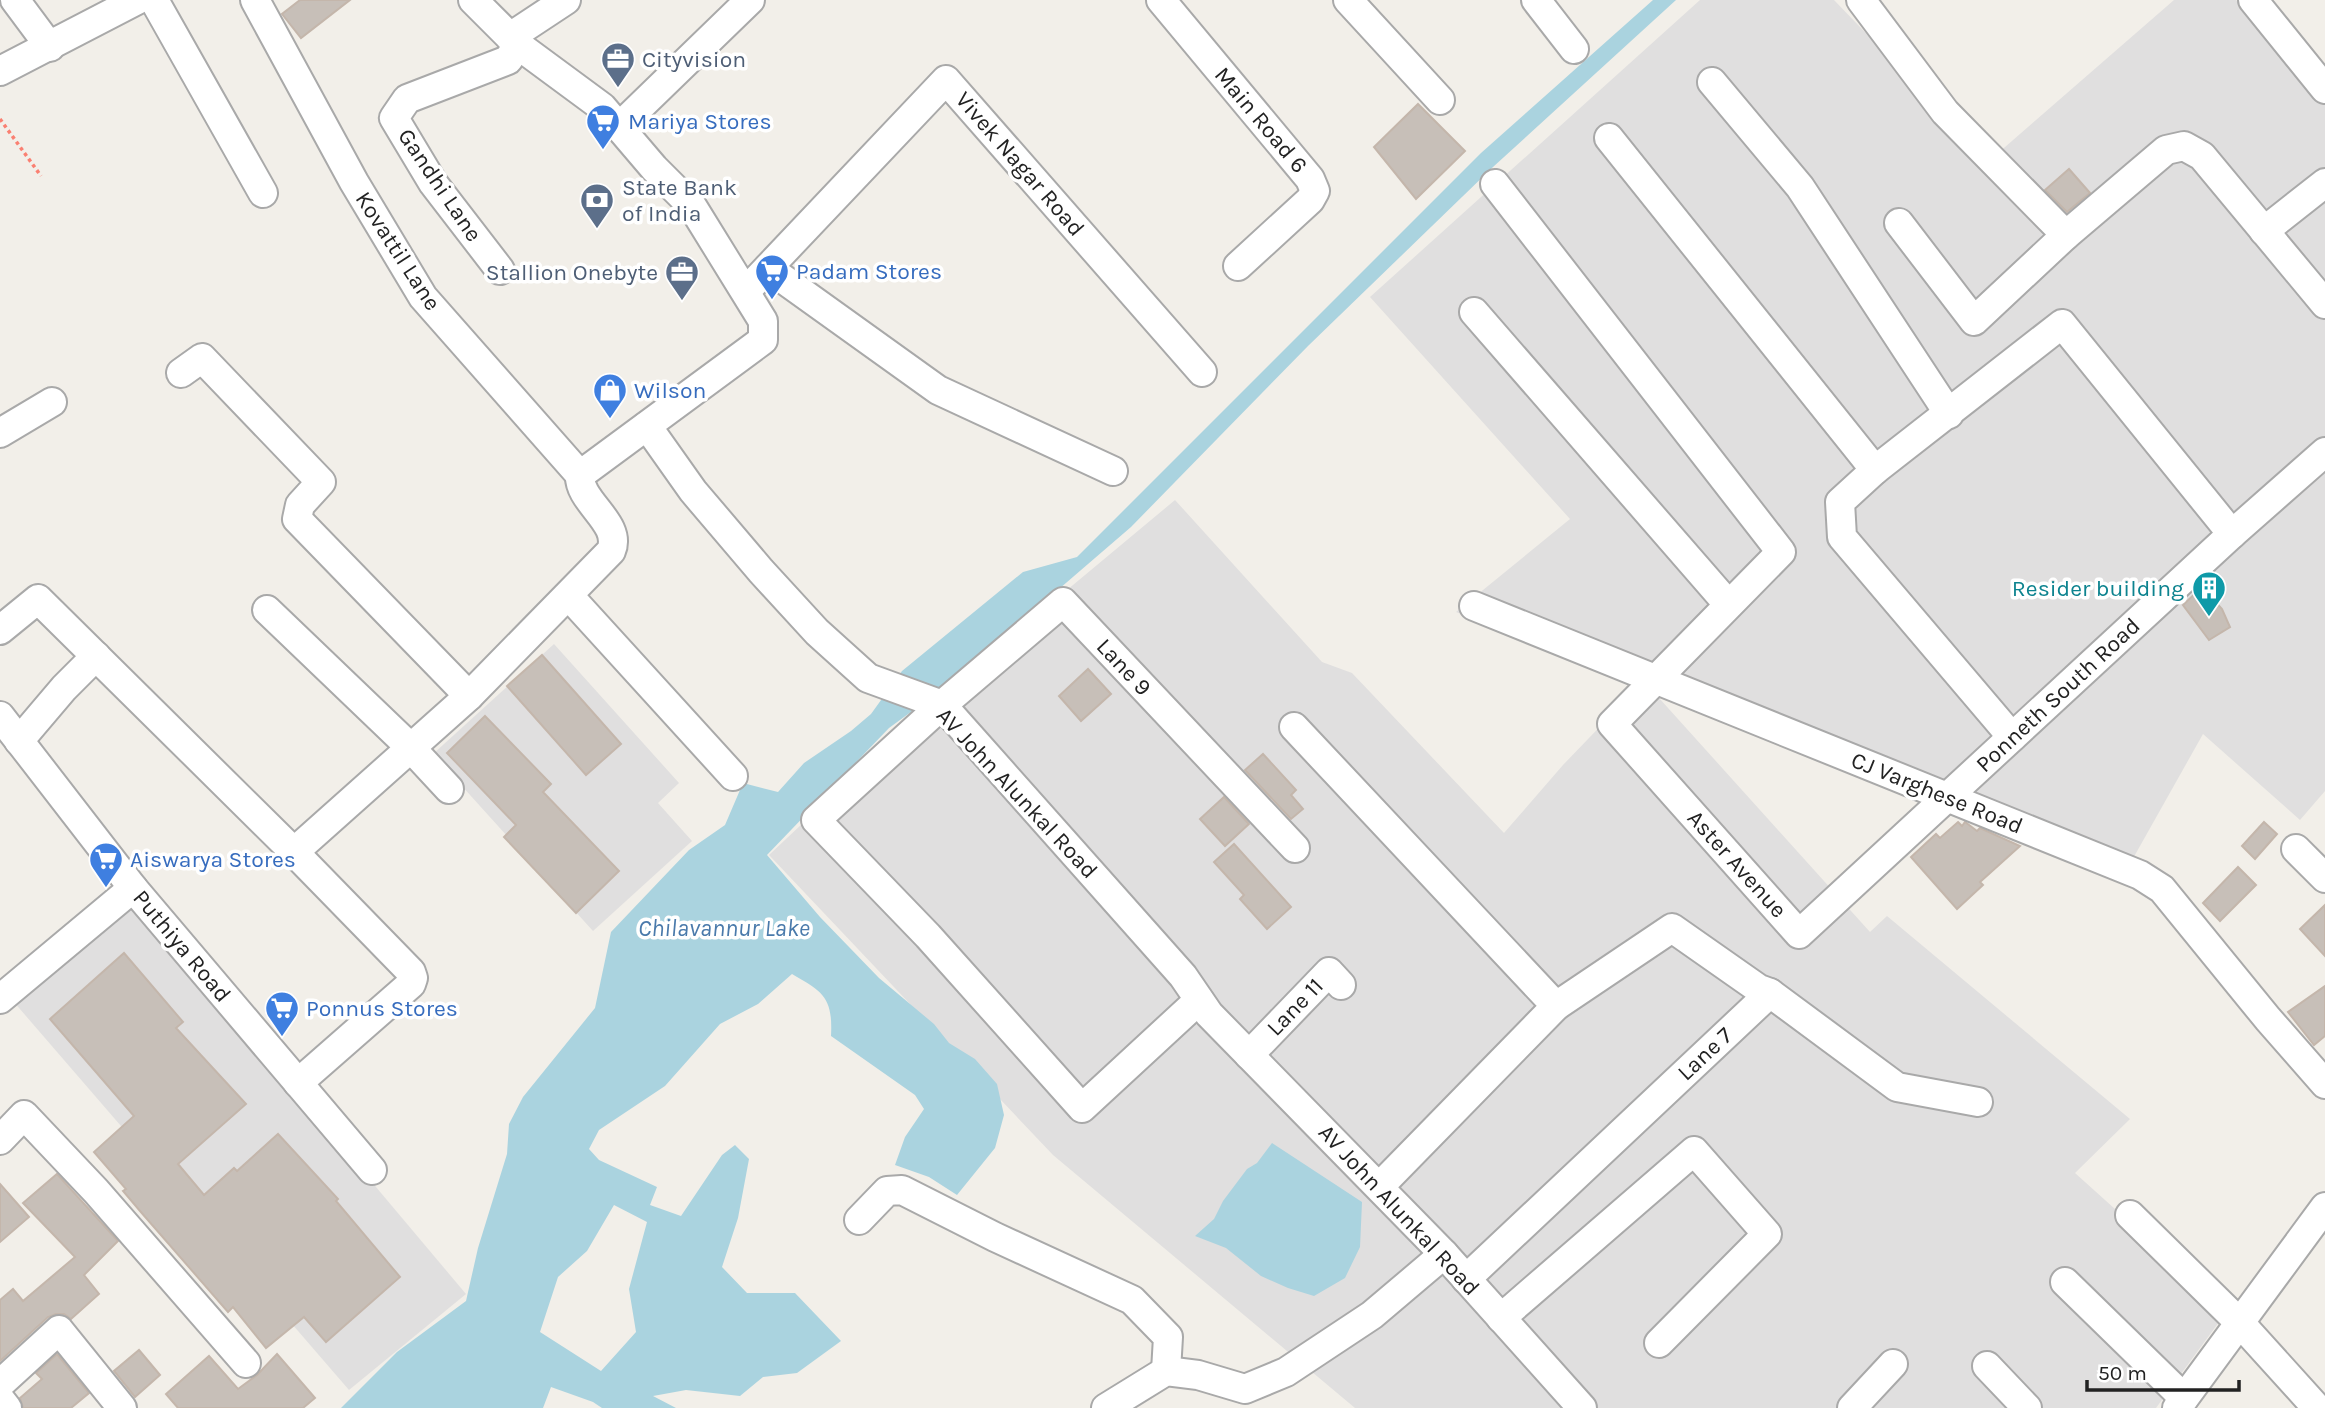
<svg xmlns="http://www.w3.org/2000/svg" width="2325" height="1408" viewBox="0 0 2325 1408" font-family="Karla,sans-serif">
<style>
.residential{fill:#e0dfdf}
.water{fill:#aad3df;fill-rule:evenodd}
.building{fill:#c7bfb8;stroke:#c4b6ab;stroke-width:2}
.lines{fill:none;stroke-linecap:round;stroke-linejoin:round}
.minor-casing{stroke:#a9a9a9;stroke-width:32}
.path{stroke:#fa8072;stroke-width:3.5;stroke-dasharray:3.5 3.5;stroke-linecap:butt}
.minor{stroke:#fff;stroke-width:28}
.labels{text-anchor:middle;dominant-baseline:central;stroke-width:7;stroke-linejoin:round;paint-order:stroke}
.service-label{font-size:23px;fill:#4e5e75;stroke:#fff;text-anchor:start}
.street-label{font-size:23px;fill:#222;stroke:#fff}
.shop-label{font-size:23px;fill:#366cbe;stroke:#fff;text-anchor:start}
.culture-label{font-size:23px;fill:#0d838f;stroke:#fff;text-anchor:end}
.water-label{font-size:24px;font-style:italic;fill:#4a7aab;stroke:#fff}
</style>
<rect width="100%" height="100%" fill="#f2efe9"/>
<g class="residential">
<path d="M1700 0H1834L1989 161 2174 0H2236L2325 98V791L2300 820 2203 734 2131 862 1650 688 1870 932 1887 916 2130 1119 2075 1173 2115 1209 2219 1322 2156 1408H1355L1053 1155 769 855 922 711 1175 500 1322 662 1352 673 1504 833 1563 765 1641 684 1456 612 1570 519 1370 297Z"/>
<path d="M554 644 679 783 658 803 692 841 593 931 433 754Z"/>
<path d="M132 897 466 1294 349 1390 13 1001Z"/>
</g>
<g class="water">
<path d="M1653 0H1676L1493 167 1308 346 1131 527 945 687 889 728 767 855 820 917 879 978 934 1024 949 1043 975 1059 997 1084 1004 1115 995 1148 957 1195 929 1177 895 1165 905 1137 924 1109 915 1095 831 1036C833 997 823 992 792 974L758 1004 720 1024 665 1086 599 1130 589 1149 599 1160 657 1187 650 1205 681 1216 722 1155 735 1145 749 1159 738 1218 722 1267 747 1293H795L841 1341 797 1373 763 1377 740 1396 686 1390 653 1396 676 1408H602L593 1402 551 1387 543 1408H341L397 1352 466 1301 478 1248 507 1154 509 1124 523 1097 595 1008 611 932 689 850 725 825 743 783 778 792 804 763 851 731 871 714 902 671 1023 572 1077 557 1481 153ZM614 1205 647 1222 629 1289 636 1332 601 1371 540 1332 558 1277 587 1251Z"/>
<path d="M1272 1143 1362 1202 1360 1247 1345 1278 1314 1296 1288 1288 1261 1276 1226 1248 1195 1236 1214 1219 1223 1201 1247 1169 1257 1163Z"/>
</g>
<g class="building">
<path d="M300 0H350L301 38 282 14Z"/>
<path d="M1418 104 1465 151 1416 199 1374 147Z"/>
<path d="M2069 169 2090 193 2067 212 2045 190Z"/>
<path d="M2202 587 2222 609 2230 627 2209 640 2183 605Z"/>
<path d="M542 655 621 744 586 775 507 686Z"/>
<path d="M1088 669 1111 694 1081 721 1059 696Z"/>
<path d="M485 716 551 784 543 792 619 871 576 913 504 837 516 825 447 753Z"/>
<path d="M1263 754 1296 790 1291 795 1303 809 1291 819 1245 770Z"/>
<path d="M1224 797 1249 824 1225 846 1200 819Z"/>
<path d="M1958 822 1962 826 1965 822 1977 831 1980 828 2020 846 1980 882 1983 885 1957 909 1911 857 1936 834 1940 838Z"/>
<path d="M2264 822 2277 834 2255 859 2242 846Z"/>
<path d="M1234 844 1291 907 1267 929 1240 899 1244 895 1214 862Z"/>
<path d="M2238 867 2256 885 2220 921 2203 903Z"/>
<path d="M2325 905V956L2300 929Z"/>
<path d="M124 953 183 1022 176 1028 246 1104 178 1164 204 1195 234 1168 237 1171 278 1134 338 1199 336 1201 400 1277 326 1342 304 1317 266 1348 233 1307 228 1312 140 1211 123 1191 126 1189 94 1152 134 1116 50 1019Z"/>
<path d="M2325 986V1036L2314 1045 2288 1012Z"/>
<path d="M57 1174 118 1241 84 1275 99 1294 71 1319 64 1314H56L48 1317 0 1361V1300L13 1289 23 1301 75 1257 23 1203Z"/>
<path d="M0 1184 29 1217 0 1242Z"/>
<path d="M139 1350 160 1375 135 1397 114 1371Z"/>
<path d="M57 1354 89 1393 71 1408H23L20 1398 42 1379 36 1373Z"/>
<path d="M277 1354 315 1398 303 1408H178L166 1394 209 1356 238 1389 257 1375Z"/>
</g>
<g class="lines">
<g class="minor-casing">
<g id="minor">
<path d="M15 0 50 47"/>
<path d="M154 0 263 193"/>
<path d="M255 0 354 182 423 297 580 475"/>
<path d="M1161 0 1310 179 1315 191 1310 200 1238 266"/>
<path d="M1348 0 1440 100"/>
<path d="M1536 0 1574 49"/>
<path d="M1861 0 1945 112 2066 235 2166 150 2184 146 2202 156 2325 304"/>
<path d="M2253 0 2325 89"/>
<path d="M510 37 566 0"/>
<path d="M0 71 137 0"/>
<path d="M1712 82 1800 187 1949 414"/>
<path d="M619 127 750 0"/>
<path d="M1609 138 1875 470"/>
<path d="M1495 184 1781 552 1612 724 1799 934 2232 534 2325 452"/>
<path d="M1899 223 1974 321 2066 235"/>
<path d="M2264 231 2325 183"/>
<path d="M768 268 938 390 1113 471"/>
<path d="M500 270 433 183 394 118 407 99 508 60 518 45"/>
<path d="M746 291 946 80 1202 372"/>
<path d="M1474 312 1728 604"/>
<path d="M181 373 202 358 321 482 300 505 297 519 469 696 611 551C623 523 578 502 580 475L763 340V321L692 206 654 168 602 107 518 45 473 0"/>
<path d="M647 426 693 491 761 571 817 632 868 678 942 705 1183 976 1209 1014 1444 1254 1582 1408"/>
<path d="M0 433 52 402"/>
<path d="M569 596 733 776"/>
<path d="M1474 606 2140 875 2162 889 2268 1019 2325 1084"/>
<path d="M267 610 410 747 449 789"/>
<path d="M0 630 38 599 294 852"/>
<path d="M0 716 133 888 372 1170"/>
<path d="M1294 727 1556 1006 1380 1186"/>
<path d="M2012 737 1842 537 1840 502 1875 470 2062 324 2232 534"/>
<path d="M19 741 64 688 96 656"/>
<path d="M2296 849 2325 878"/>
<path d="M0 999 133 888"/>
<path d="M1199 1000 1082 1108 928 936 816 820 942 705 1063 602 1295 848"/>
<path d="M1556 1006 1672 928 1759 989 1770 993"/>
<path d="M1249 1055 1329 972 1341 985"/>
<path d="M298 1083 411 984 413 978 411 972 294 852 469 696"/>
<path d="M0 1140 24 1115 96 1191 246 1363"/>
<path d="M2130 1215 2241 1324 2317 1408"/>
<path d="M859 1220 887 1191 902 1190 995 1237 1132 1300 1168 1337 1166 1371"/>
<path d="M1466 1279 1770 993 1897 1087 1978 1102"/>
<path d="M2065 1282 2184 1398"/>
<path d="M1501 1318 1694 1151 1767 1234 1659 1343"/>
<path d="M1987 1366 2027 1408"/>
<path d="M0 1384 59 1330 122 1408"/>
<path d="M0 1399 7 1408"/>
<path d="M1106 1408 1166 1371 1198 1375 1245 1389 1286 1372 1372 1315 1444 1254"/>
<path d="M1852 1408 1893 1364"/>
<path d="M2177 1408 2325 1207"/>
</g>
</g>
<path class="path" d="M0 119 41 176"/>
<use href="#minor" class="minor"/>
</g>
<defs>
<g id="office-pin" transform="scale(1.75)"><path d="M0 17L-7.5 6A9.5 9.5 0 1 1 7.5 6Z" fill="#5c6f8a" stroke="#fff"/><path d="M-6-3h4V-5.5h4V-3h4V5H-6ZM-1-4.5V-3h2v-1.5ZM-6 0V1H6V0Z" fill="#fff"/></g>
<g id="supermarket-pin" transform="scale(1.75)"><path d="M0 17L-7.5 6A9.5 9.5 0 1 1 7.5 6Z" fill="#3f7fe0" stroke="#fff"/><path d="M-6-5.5h2.5l.6 2H6L4.5 2H-2.5L-4.4-4H-6ZM-1.5 3.2a1.3 1.3 0 1 0 .1 0ZM3 3.2a1.3 1.3 0 1 0 .1 0Z" fill="#fff"/></g>
<g id="bank-pin" transform="scale(1.75)"><path d="M0 17L-7.5 6A9.5 9.5 0 1 1 7.5 6Z" fill="#5c6f8a" stroke="#fff"/><path d="M-6-4H6V4H-6ZM0-2.3a2.3 2.3 0 1 0 0 4.6a2.3 2.3 0 1 0 0-4.6Z" fill="#fff"/></g>
<g id="shop-pin" transform="scale(1.75)"><path d="M0 17L-7.5 6A9.5 9.5 0 1 1 7.5 6Z" fill="#3f7fe0" stroke="#fff"/><path d="M-5-2.5h2.3a2.7 3.5 0 0 1 5.4 0H5L5.5 6h-11ZM-1.5-2.5h3a1.5 2.3 0 0 0-3 0Z" fill="#fff"/></g>
<g id="building-pin" transform="scale(1.75)"><path d="M0 17L-7.5 6A9.5 9.5 0 1 1 7.5 6Z" fill="#0f9aa8" stroke="#fff"/><path d="M-4-6H4V6H1V3H-1V6H-4ZM-2.5-4.3h1.7v1.8h-1.7ZM.8-4.3h1.7v1.8H.8ZM-2.5-1h1.7V.8h-1.7ZM.8-1h1.7V.8H.8Z" fill="#fff"/></g>
</defs>
<g fill-rule="evenodd">
<use href="#office-pin" x="618" y="59"/>
<use href="#supermarket-pin" x="603" y="121"/>
<use href="#bank-pin" x="597" y="200"/>
<use href="#supermarket-pin" x="772" y="271"/>
<use href="#office-pin" x="682" y="272"/>
<use href="#shop-pin" x="610" y="390"/>
<use href="#building-pin" x="2209" y="588"/>
<use href="#supermarket-pin" x="106" y="859"/>
<use href="#supermarket-pin" x="282" y="1008"/>
</g>
<g class="labels">
<g class="service-label">
<text x="642" y="59">Cityvision</text>
<text x="622" y="187">State Bank<tspan x="622" dy="26">of India</tspan></text>
<text x="658" y="272" text-anchor="end">Stallion Onebyte</text>
</g>
<g class="street-label">
<text transform="translate(1261 120) rotate(50)">Main Road 6</text>
<text transform="translate(1020 164) rotate(49)">Vivek Nagar Road</text>
<text transform="translate(440 185) rotate(56)">Gandhi Lane</text>
<text transform="translate(398 251) rotate(57)">Kovattil Lane</text>
<text transform="translate(1124 667) rotate(47)">Lane 9</text>
<text transform="translate(2058 695) rotate(-43)">Ponneth South Road</text>
<text transform="translate(1017 793) rotate(47)">AV John Alunkal Road</text>
<text transform="translate(1937 793) rotate(22)">CJ Varghese Road</text>
<text transform="translate(1737 864) rotate(48)">Aster Avenue</text>
<text transform="translate(182 946) rotate(50)">Puthiya Road</text>
<text transform="translate(1295 1007) rotate(-46)">Lane 11</text>
<text transform="translate(1705 1054) rotate(-43)">Lane 7</text>
<text transform="translate(1399 1210) rotate(47)">AV John Alunkal Road</text>
</g>
<g class="shop-label">
<text x="628" y="121">Mariya Stores</text>
<text x="796" y="271">Padam Stores</text>
<text x="634" y="390">Wilson</text>
<text x="130" y="859">Aiswarya Stores</text>
<text x="306" y="1008">Ponnus Stores</text>
</g>
<g class="culture-label">
<text x="2184" y="588">Resider building</text>
</g>
<g class="water-label">
<text x="724" y="928">Chilavannur Lake</text>
</g>
</g>
<path d="M2087 1380v10h152v-10" fill="none" stroke="#222222" stroke-width="3.5"/>
<text x="2098" y="1380" font-size="21" fill="#222222" stroke="#ffffff" stroke-width="5" paint-order="stroke">50 m</text>
</svg>
